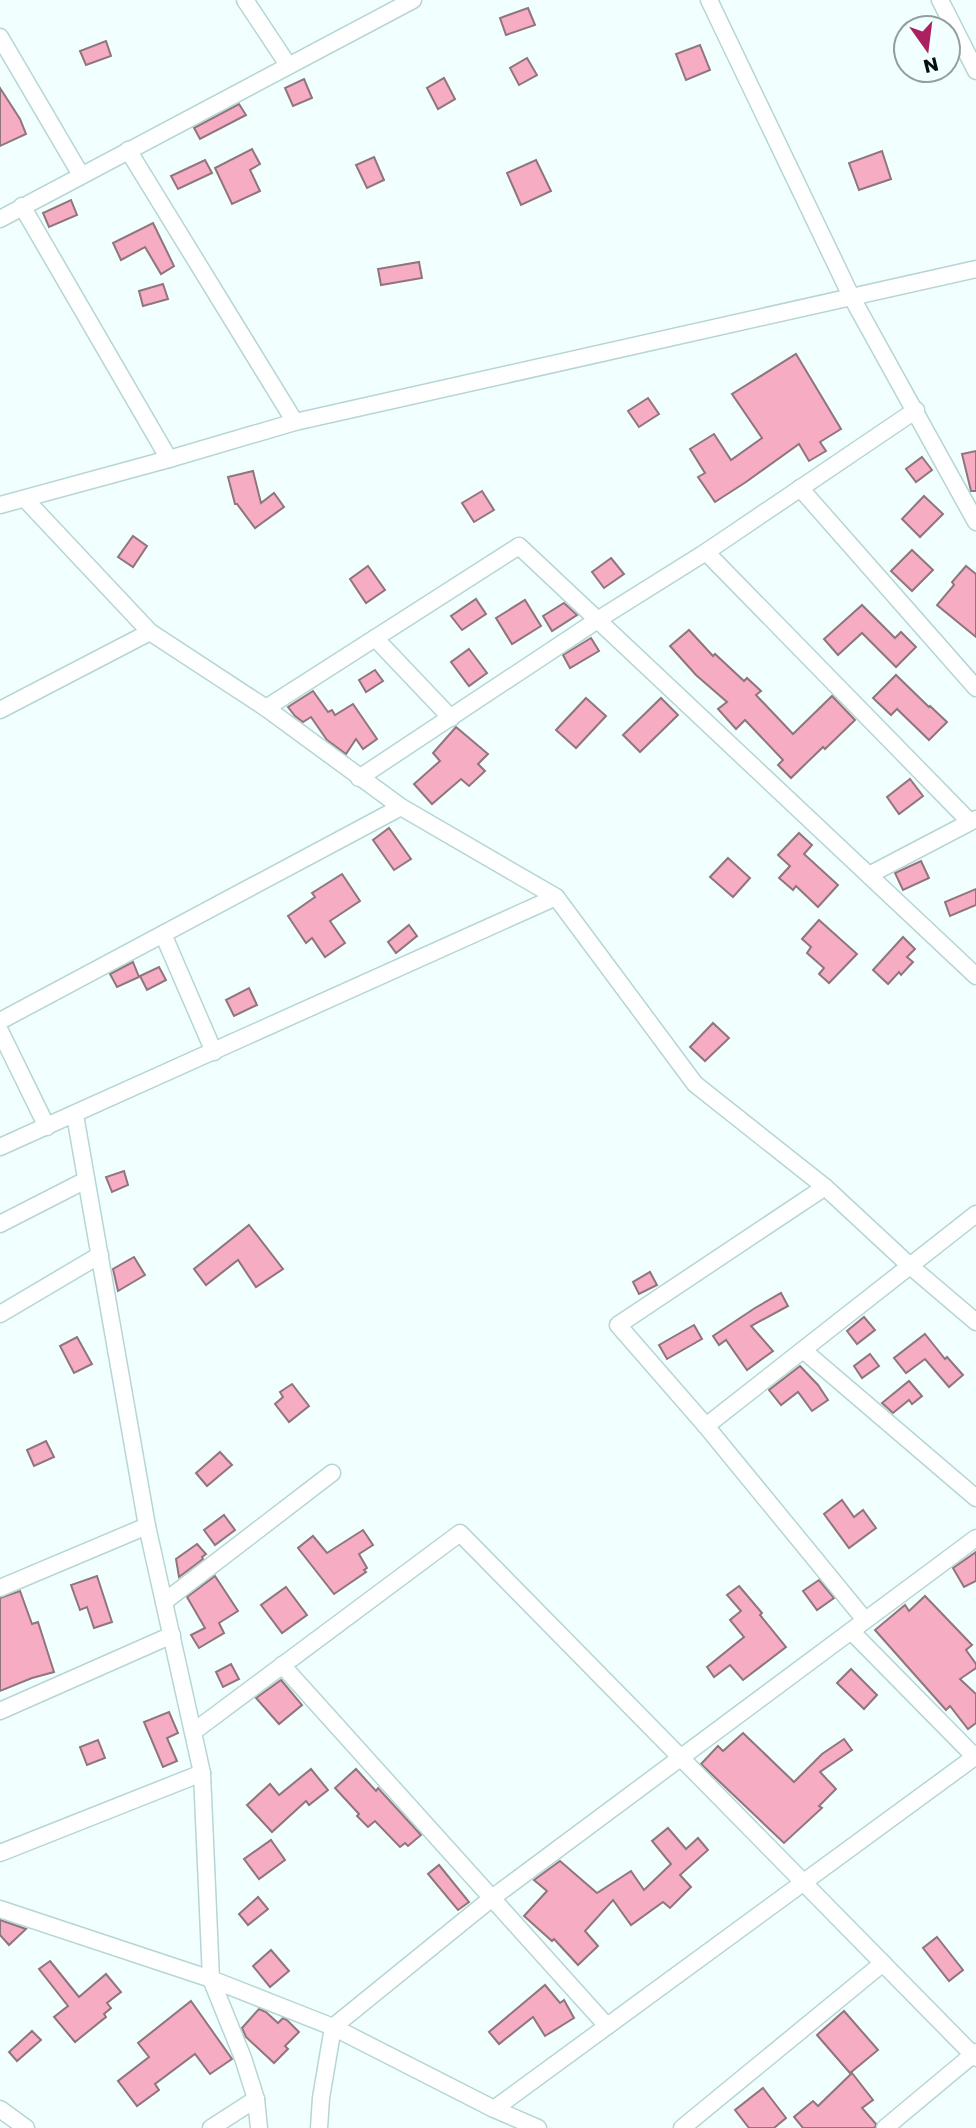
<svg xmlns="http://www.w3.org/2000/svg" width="976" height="2128" viewBox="0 0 976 2128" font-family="Poppins,sans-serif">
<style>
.building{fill:#f6acc2;stroke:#8f757c;stroke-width:2}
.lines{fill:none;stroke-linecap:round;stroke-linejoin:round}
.minor-casing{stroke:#b6d5d6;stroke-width:19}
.minor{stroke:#fff;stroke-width:16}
</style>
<rect width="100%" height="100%" fill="#f2ffff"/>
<g class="building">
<path d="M528 8 535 25 506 35 500 18Z"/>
<path d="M106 41 111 56 86 65 80 51Z"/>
<path d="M700 45 710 70 686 80 676 54Z"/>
<path d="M527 58 537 75 519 85 510 68Z"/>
<path d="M444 78 455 99 438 109 427 88Z"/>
<path d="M304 79 312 98 293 106 285 88Z"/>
<path d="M0 88 20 119 26 134 0 146Z"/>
<path d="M239 104 246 115 200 139 194 128Z"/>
<path d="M252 149 260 164 250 170 260 191 232 204 215 168Z"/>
<path d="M882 151 891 179 859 190 849 163Z"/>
<path d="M374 157 384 180 367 188 356 165Z"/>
<path d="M205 160 212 173 178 189 171 176Z"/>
<path d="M536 160 551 191 521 205 507 173Z"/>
<path d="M71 200 77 215 49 227 43 213Z"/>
<path d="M153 223 174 266 161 274 145 247 121 260 113 243Z"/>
<path d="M419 262 422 278 381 285 378 269Z"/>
<path d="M163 284 168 299 143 306 139 291Z"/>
<path d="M796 354 841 429 820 442 826 451 809 461 799 444 746 482 715 502 698 477 705 473 690 449 714 434 731 460 762 438 732 394Z"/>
<path d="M648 398 659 414 639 427 628 411Z"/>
<path d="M976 451V491H971L962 454Z"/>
<path d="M922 457 932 470 916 482 906 469Z"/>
<path d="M253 471 261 503 274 493 284 507 255 528 237 504H235L228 477Z"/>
<path d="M482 491 494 510 474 522 462 503Z"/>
<path d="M924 496 943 514 920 537 902 519Z"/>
<path d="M133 536 147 546 133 567 118 557Z"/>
<path d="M912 550 933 570 912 591 891 571Z"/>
<path d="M611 558 624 574 604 588 592 572Z"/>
<path d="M368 566 385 590 366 603 350 579Z"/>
<path d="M966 566 976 574V637L937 605 954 585 952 582Z"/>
<path d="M476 599 486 614 462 630 451 616Z"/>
<path d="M525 600 541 626 512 644 496 618Z"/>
<path d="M564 603 577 615 552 631 543 616Z"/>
<path d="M862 605 895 638 901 632 916 647 896 667 862 633 838 655 824 639Z"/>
<path d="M689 630 713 656 715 654 744 681 747 678 761 691 756 695 793 734 832 696 855 720 825 749 823 747 791 778 778 765 783 760 745 720 736 729 718 709 727 702 696 675 670 646Z"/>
<path d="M591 638 599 651 570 668 563 655Z"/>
<path d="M469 649 487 673 469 686 451 662Z"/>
<path d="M375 670 383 681 366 692 359 680Z"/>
<path d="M896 675 929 707 930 706 947 722 929 740 897 709 891 715 873 698Z"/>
<path d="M313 691 328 712 332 710 335 715 353 704 377 739 363 749 356 739 346 754 327 740 311 717 303 722 295 716 288 707Z"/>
<path d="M586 698 606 716 576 748 556 730Z"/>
<path d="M661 698 678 715 640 752 623 735Z"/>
<path d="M456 727 488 754 478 764 485 771 469 786 461 779 432 804 414 784 440 761 433 753Z"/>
<path d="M910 779 923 796 899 814 887 797Z"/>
<path d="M389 828 411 859 394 870 373 840Z"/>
<path d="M799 833 812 845 804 854 838 885 818 907 796 886 793 890 779 878 790 866 778 855Z"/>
<path d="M728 858 750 878 733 897 710 877Z"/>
<path d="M921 861 929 878 903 890 895 873Z"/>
<path d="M342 874 360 901 330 921 345 943 325 957 312 938 306 943 288 916 315 897 312 893Z"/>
<path d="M976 889V905L950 916 945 902Z"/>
<path d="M819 920 857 954 829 983 819 974 824 968 807 953 811 947 802 939Z"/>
<path d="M409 925 417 936 396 953 388 942Z"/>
<path d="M903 937 915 949 907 957 913 962 901 975 899 972 888 984 873 970Z"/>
<path d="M133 962 139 977 117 987 110 974Z"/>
<path d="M159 967 166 980 147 990 140 976Z"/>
<path d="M249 988 257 1005 234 1016 226 1000Z"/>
<path d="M713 1023 729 1038 705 1061 690 1047Z"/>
<path d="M124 1171 128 1185 112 1192 106 1177Z"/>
<path d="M249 1225 283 1269 256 1287 238 1260 206 1285 194 1269Z"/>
<path d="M134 1257 145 1275 118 1291 113 1269Z"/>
<path d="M650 1272 657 1285 639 1294 633 1282Z"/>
<path d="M781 1293 788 1306 751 1326 773 1351 747 1370 726 1340 719 1345 713 1336 755 1308Z"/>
<path d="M864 1317 875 1330 857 1344 847 1331Z"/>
<path d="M694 1325 702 1339 667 1359 659 1345Z"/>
<path d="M925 1334 945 1359 947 1357 963 1375 949 1387 925 1359 906 1373 894 1358Z"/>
<path d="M77 1337 92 1364 74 1373 60 1346Z"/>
<path d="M870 1354 879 1366 862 1378 854 1366Z"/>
<path d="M800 1366 818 1385 828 1400 812 1411 798 1392 781 1405 769 1390Z"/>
<path d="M909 1381 922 1396 912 1404 909 1400 893 1413 882 1403Z"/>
<path d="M292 1384 309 1406 289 1422 275 1404 283 1397 280 1392Z"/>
<path d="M46 1441 54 1457 34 1466 27 1450Z"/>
<path d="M220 1452 232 1465 207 1486 196 1473Z"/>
<path d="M842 1500 854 1517 863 1510 876 1528 849 1548 824 1514Z"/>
<path d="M224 1515 235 1530 215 1545 204 1530Z"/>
<path d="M363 1530 373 1545 359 1554 367 1568 364 1570 366 1572 334 1594 298 1548 313 1536 327 1553Z"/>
<path d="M197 1544 206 1554 202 1557 203 1559 179 1577 176 1559Z"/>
<path d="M976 1552V1581L964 1587 953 1568Z"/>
<path d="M97 1576 112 1622 94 1628 87 1607 80 1610 71 1585Z"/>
<path d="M215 1576 238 1611 219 1623 224 1633 199 1648 191 1635 205 1628 187 1597Z"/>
<path d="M819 1580 834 1598 817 1610 803 1591Z"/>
<path d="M739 1586 762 1613 760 1615 786 1647 743 1680 730 1665 714 1677 707 1667 744 1637 730 1620 741 1611 727 1595Z"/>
<path d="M286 1587 307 1615 282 1633 261 1605Z"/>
<path d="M20 1591 32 1624 38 1622 54 1672 32 1678 0 1691V1598Z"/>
<path d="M925 1596 972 1645 966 1650 976 1664V1668L960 1679 976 1694V1723L968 1729 950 1706 946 1710 875 1630 905 1605 909 1611Z"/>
<path d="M231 1664 239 1679 223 1687 216 1672Z"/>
<path d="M851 1669 877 1695 864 1709 837 1683Z"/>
<path d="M281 1680 302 1705 279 1724 256 1698Z"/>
<path d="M169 1712 178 1733 167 1738 177 1761 163 1767 144 1722Z"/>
<path d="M743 1733 794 1782 822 1754 844 1739 852 1750 820 1772 836 1789 819 1806 822 1808 784 1843 701 1764 718 1746 723 1751Z"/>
<path d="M98 1740 105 1758 87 1765 80 1747Z"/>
<path d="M311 1769 328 1790 309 1805 306 1801 272 1832 247 1805 270 1784 279 1795Z"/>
<path d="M356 1769 376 1791 378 1788 421 1835 408 1846 405 1843 400 1847 375 1821 368 1827 357 1816 359 1814 335 1788Z"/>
<path d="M668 1828 686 1849 698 1838 708 1850 680 1875 691 1887 670 1908 663 1902 631 1925 613 1900 585 1931 598 1946 578 1965 554 1939 552 1941 524 1916 547 1891 534 1880 560 1861 597 1893 631 1871 644 1890 671 1864 652 1841Z"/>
<path d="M271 1840 285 1860 259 1879 244 1859Z"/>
<path d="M439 1865 469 1902 458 1910 428 1874Z"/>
<path d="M258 1897 268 1909 248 1925 239 1914Z"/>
<path d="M0 1920 26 1929 9 1945 0 1935Z"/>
<path d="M937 1937 963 1970 949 1981 923 1948Z"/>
<path d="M271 1950 289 1971 270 1987 253 1966Z"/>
<path d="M50 1961 79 1997 106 1974 121 1992 107 2003 111 2008 104 2014 106 2017 75 2042 54 2017 68 2006 39 1969Z"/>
<path d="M545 1985 560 2003 564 2000 574 2018 545 2036 533 2017 499 2044 489 2032Z"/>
<path d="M191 2001 232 2059 210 2074 195 2054 155 2084 159 2090 137 2106 118 2081 149 2057 138 2043Z"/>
<path d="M259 2009 266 2012 278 2023 283 2018 287 2020 299 2032 285 2046 288 2049 274 2063 246 2037 242 2028Z"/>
<path d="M844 2011 878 2050 850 2073 817 2035Z"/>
<path d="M32 2031 41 2040 17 2061 9 2052Z"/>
<path d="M852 2073 873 2100 862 2108 876 2124 875 2128H803L794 2117 813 2101 818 2106Z"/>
<path d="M763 2088 786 2118 774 2128H749L735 2110Z"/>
</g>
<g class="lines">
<g class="minor-casing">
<g id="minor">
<path d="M245 0 288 65"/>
<path d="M709 0 851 296 976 522"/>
<path d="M940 0 976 71"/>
<path d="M0 37 81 175"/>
<path d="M128 150 295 422"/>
<path d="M22 206 169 459"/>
<path d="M0 219 413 0"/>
<path d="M800 488 976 688"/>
<path d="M25 499 150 632 266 708 401 807 556 897 695 1084 825 1187 909 1265 976 1322"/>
<path d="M0 505 169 459 295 422 976 269"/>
<path d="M706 552 970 822"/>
<path d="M375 638 451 718"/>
<path d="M266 708 519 546 976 976"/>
<path d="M0 710 150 632"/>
<path d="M359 778 599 619 706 552 916 410"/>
<path d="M869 875 976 819"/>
<path d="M163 934 214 1052"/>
<path d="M0 1021 401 807"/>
<path d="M0 1031 47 1127"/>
<path d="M75 1115 147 1526 202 1773 211 1979 243 2058 256 2099 259 2128"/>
<path d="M0 1147 556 897"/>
<path d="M825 1187 618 1325 706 1426 865 1620"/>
<path d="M0 1224 86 1180"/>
<path d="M0 1314 100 1255"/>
<path d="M803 1350 976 1498"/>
<path d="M706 1426 976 1214"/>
<path d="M0 1588 147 1526"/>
<path d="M164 1602 332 1473"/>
<path d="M851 1631 976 1758"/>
<path d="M282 1665 607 2026"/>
<path d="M0 1711 172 1635"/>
<path d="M193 1732 460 1533 976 2058"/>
<path d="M0 1853 202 1773"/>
<path d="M0 1909 211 1979 333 2027 494 2109 538 2128"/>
<path d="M0 2109 26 2128"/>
<path d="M494 2109 976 1756"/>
<path d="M211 2128 256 2099"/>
<path d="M319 2128 321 2098 333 2027 492 1898 976 1538"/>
<path d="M682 2128 883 1963"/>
<path d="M885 2128 976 2052"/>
</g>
</g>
<use href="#minor" class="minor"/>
</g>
<g transform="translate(927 49) rotate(166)"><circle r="33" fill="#f2ffff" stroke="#939f9f" stroke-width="2"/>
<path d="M0-5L12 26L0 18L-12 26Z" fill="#ac205f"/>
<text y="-10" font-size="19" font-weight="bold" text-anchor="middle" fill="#050f10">N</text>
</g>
</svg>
